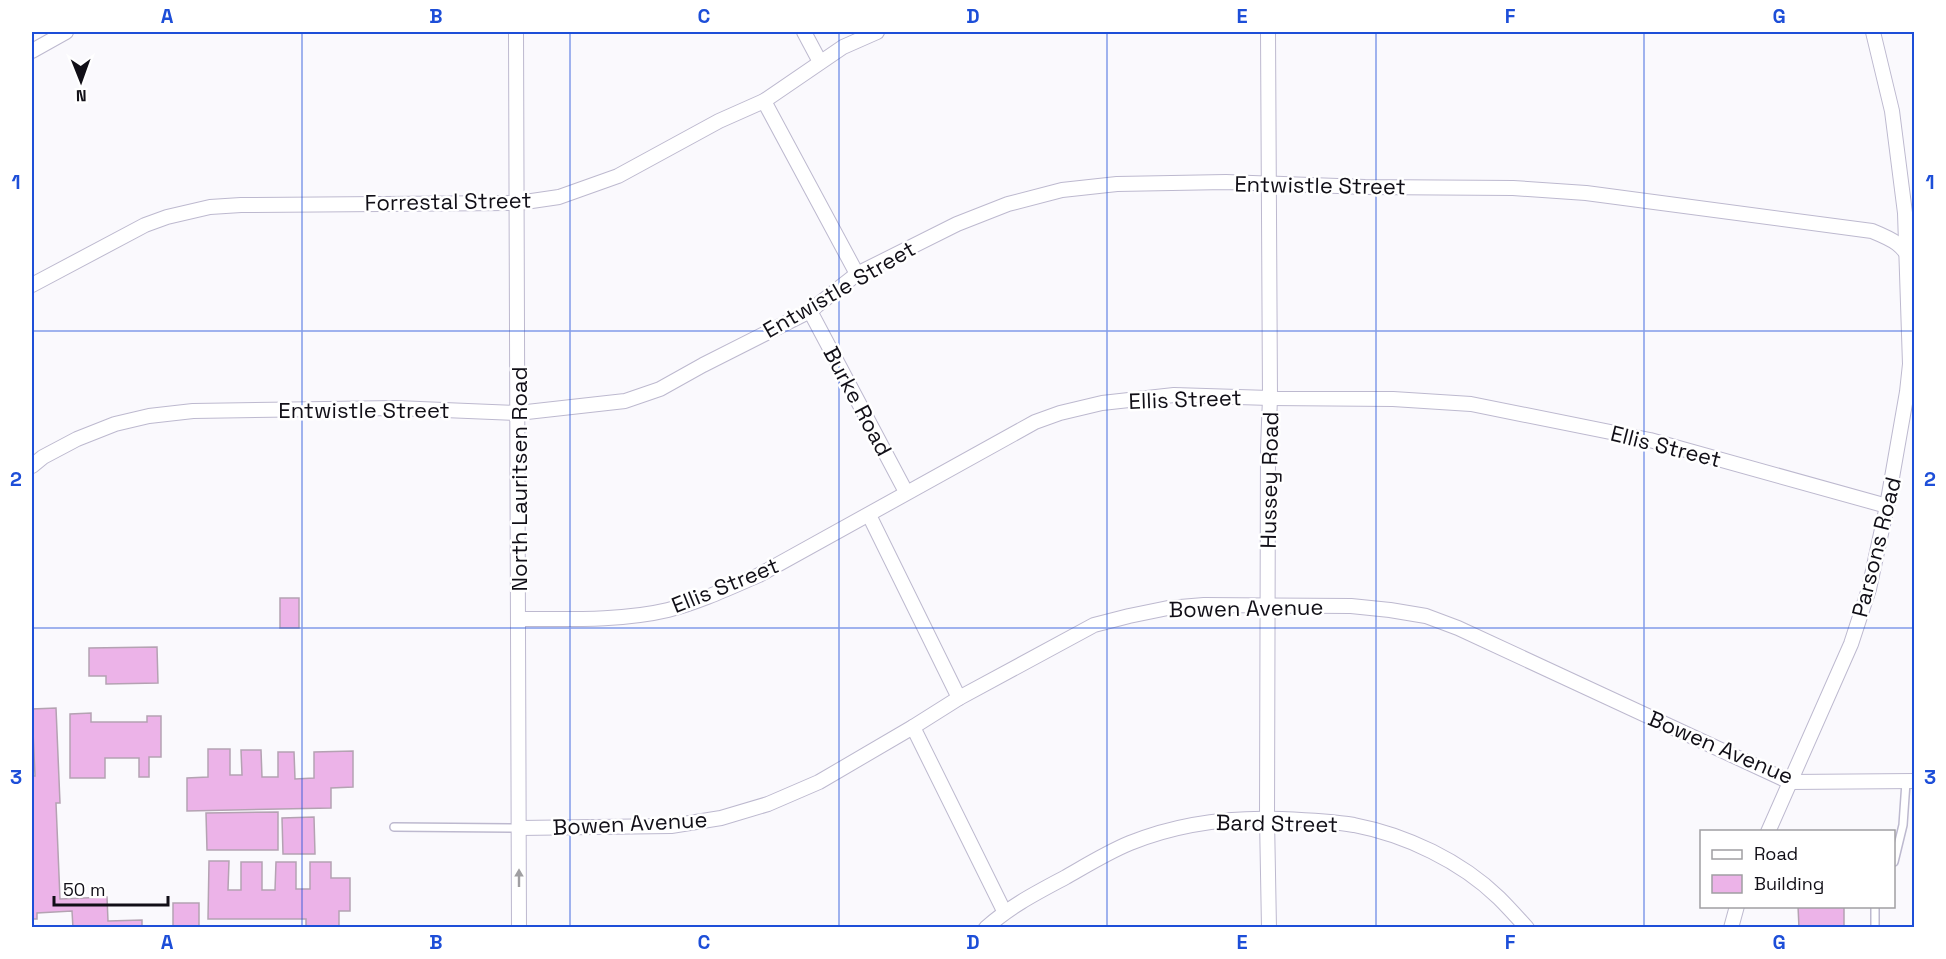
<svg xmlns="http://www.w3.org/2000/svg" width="1946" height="959" viewBox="0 0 1946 959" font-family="'Space Grotesk',sans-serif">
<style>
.building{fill:#ecb3e8;stroke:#b4a2b2;stroke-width:1.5}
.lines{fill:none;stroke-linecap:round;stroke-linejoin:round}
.service-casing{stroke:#bdb9cf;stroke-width:10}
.minor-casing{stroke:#bdb9cf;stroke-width:16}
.service{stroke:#fff;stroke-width:7}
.minor{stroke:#fff;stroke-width:14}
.oneway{fill:#a09fa2}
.grid{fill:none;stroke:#1d4ed8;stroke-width:1.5;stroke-opacity:0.55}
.labels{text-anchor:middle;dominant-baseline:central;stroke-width:5;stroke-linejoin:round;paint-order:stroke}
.street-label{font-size:22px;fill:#110f17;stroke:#fff}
.neatline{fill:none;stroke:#1d4ed8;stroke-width:2}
.grid-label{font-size:20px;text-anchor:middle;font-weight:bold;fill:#1d4ed8}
</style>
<rect width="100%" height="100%" fill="#faf9fd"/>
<g class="building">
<rect x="280" y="598" width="19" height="30"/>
<path d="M157 647 158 683 106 684V676H89V648Z"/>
<path d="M56 708 60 803H56L60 899 107 897 108 921 142 920V928H73L72 911 37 913V919H32V776H35L32 709Z"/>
<path d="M91 713V722H147V716H161V757H149V777H139V758H105V778H70V714Z"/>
<path d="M208 749H230V775H242L241 750H261L262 777H278V752H294L295 779 314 778V752L353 751V787L331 788V808L187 811V778L208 777Z"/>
<path d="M278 812V850H207L206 813Z"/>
<path d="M314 817 315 854H283L282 818Z"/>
<path d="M209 861H229L228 890H241V862H262V890H275L276 862H296V889H310V862H331V878H350V911H339V928H306V919H208Z"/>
<rect x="173" y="903" width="26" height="25"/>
<path d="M1798 906H1844V928H1799Z"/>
</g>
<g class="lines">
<g class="service-casing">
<g id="service">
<path d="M394 827 519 828"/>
<path d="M1894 862 1903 825 1906 782"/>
<path d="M1875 928V906"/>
</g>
</g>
<g class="minor-casing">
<g id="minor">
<path d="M516 32 519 928"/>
<path d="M804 32 820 62"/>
<path d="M1268 32 1270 398 1268 449 1267 819 1269 928"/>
<path d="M32 51 66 32"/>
<path d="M764 101 857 274"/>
<path d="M32 285 145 225 167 217 210 207 241 205 518 203 559 197 618 176 719 121 764 101 843 47 877 32"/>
<path d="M810 311 906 492"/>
<path d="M32 466 43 457 77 439 115 424 149 416 193 411 396 408 518 413 625 401 660 389 703 365 810 311 857 274 957 224 1008 204 1062 190 1117 184 1226 182 1365 187 1513 188 1586 193 1872 231C1894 240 1903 244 1914 266"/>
<path d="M869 515 959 698"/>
<path d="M520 619C567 619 622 621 668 610 699 602 729 588 759 575L1035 422 1060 413 1102 403 1174 395 1270 398 1393 399 1471 404 1650 440 1887 506"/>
<path d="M913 727 1004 911"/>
<path d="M519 828 671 826 721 818 768 804 819 782 913 727 959 698 1094 625 1129 616 1168 608 1204 605 1351 606 1390 610 1426 616 1458 628 1790 782 1914 781"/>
<path d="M1768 832 1851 644 1869 589 1887 506 1907 392 1910 364 1905 213 1892 111 1873 32"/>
<path d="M986 928C1010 906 1038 892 1066 877 1087 865 1108 852 1130 843 1179 823 1229 817 1282 819 1306 820 1330 821 1354 825 1406 835 1461 861 1499 898 1508 907 1518 918 1527 928"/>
<path d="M1731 928 1737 906"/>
</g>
</g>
<use href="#service" class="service"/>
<use href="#minor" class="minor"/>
</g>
<defs><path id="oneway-solid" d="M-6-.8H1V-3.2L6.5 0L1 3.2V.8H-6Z" transform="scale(1.5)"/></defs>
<use class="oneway" href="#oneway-solid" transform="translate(519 878) rotate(-90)"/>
<path class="grid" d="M302 32V928M570 32V928M839 32V928M1107 32V928M1376 32V928M1644 32V928M32 331H1914M32 628H1914"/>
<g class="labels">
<g class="street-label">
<text transform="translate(1320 185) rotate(1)">Entwistle Street</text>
<text transform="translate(448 201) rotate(-1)">Forrestal Street</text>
<text transform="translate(839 289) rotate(-30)">Entwistle Street</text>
<text transform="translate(1185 399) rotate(-2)">Ellis Street</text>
<text transform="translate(858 401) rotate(62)">Burke Road</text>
<text x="364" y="410">Entwistle Street</text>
<text transform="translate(1666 446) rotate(14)">Ellis Street</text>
<text transform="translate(519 479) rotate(-90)">North Lauritsen Road</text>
<text transform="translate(1269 480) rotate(-89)">Hussey Road</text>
<text transform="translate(1876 547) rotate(-76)">Parsons Road</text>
<text transform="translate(725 585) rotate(-22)">Ellis Street</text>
<text transform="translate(1246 608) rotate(-1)">Bowen Avenue</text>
<text transform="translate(1721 747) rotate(23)">Bowen Avenue</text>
<text transform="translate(630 823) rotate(-3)">Bowen Avenue</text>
<text transform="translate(1277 823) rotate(1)">Bard Street</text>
</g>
</g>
<rect width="1946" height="959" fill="none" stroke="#ffffff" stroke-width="66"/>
<rect x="1700" y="830" width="195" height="78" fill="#ffffff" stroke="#a09fa2" stroke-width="1.5"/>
<rect x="1712" y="850" width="30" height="9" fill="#ffffff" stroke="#a09fa2" stroke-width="1.5"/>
<text x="1754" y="860" font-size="18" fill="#110f17">Road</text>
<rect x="1712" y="875" width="30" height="18" fill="#ecb3e8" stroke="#a09fa2" stroke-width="1.5"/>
<text x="1754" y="890" font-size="18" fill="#110f17">Building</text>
<g transform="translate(81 81) rotate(179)" stroke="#ffffff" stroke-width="4.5" paint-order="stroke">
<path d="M0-4.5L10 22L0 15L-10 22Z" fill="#110f17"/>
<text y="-9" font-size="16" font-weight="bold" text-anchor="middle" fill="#110f17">N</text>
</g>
<path d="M54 896v9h114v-9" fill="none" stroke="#110f17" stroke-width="3"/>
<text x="63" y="896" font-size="18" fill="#110f17" stroke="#ffffff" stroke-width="4.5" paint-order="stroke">50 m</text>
<rect x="33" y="33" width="1880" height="893" class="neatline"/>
<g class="grid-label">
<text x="167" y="23">A</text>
<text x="436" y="23">B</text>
<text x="704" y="23">C</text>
<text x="973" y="23">D</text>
<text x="1242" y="23">E</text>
<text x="1510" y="23">F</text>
<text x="1779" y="23">G</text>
<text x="16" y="189">1</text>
<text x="1930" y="189">1</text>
<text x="16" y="486">2</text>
<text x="1930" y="486">2</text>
<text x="16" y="784">3</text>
<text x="1930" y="784">3</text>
<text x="167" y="949">A</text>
<text x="436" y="949">B</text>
<text x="704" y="949">C</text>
<text x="973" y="949">D</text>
<text x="1242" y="949">E</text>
<text x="1510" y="949">F</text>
<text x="1779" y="949">G</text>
</g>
</svg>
